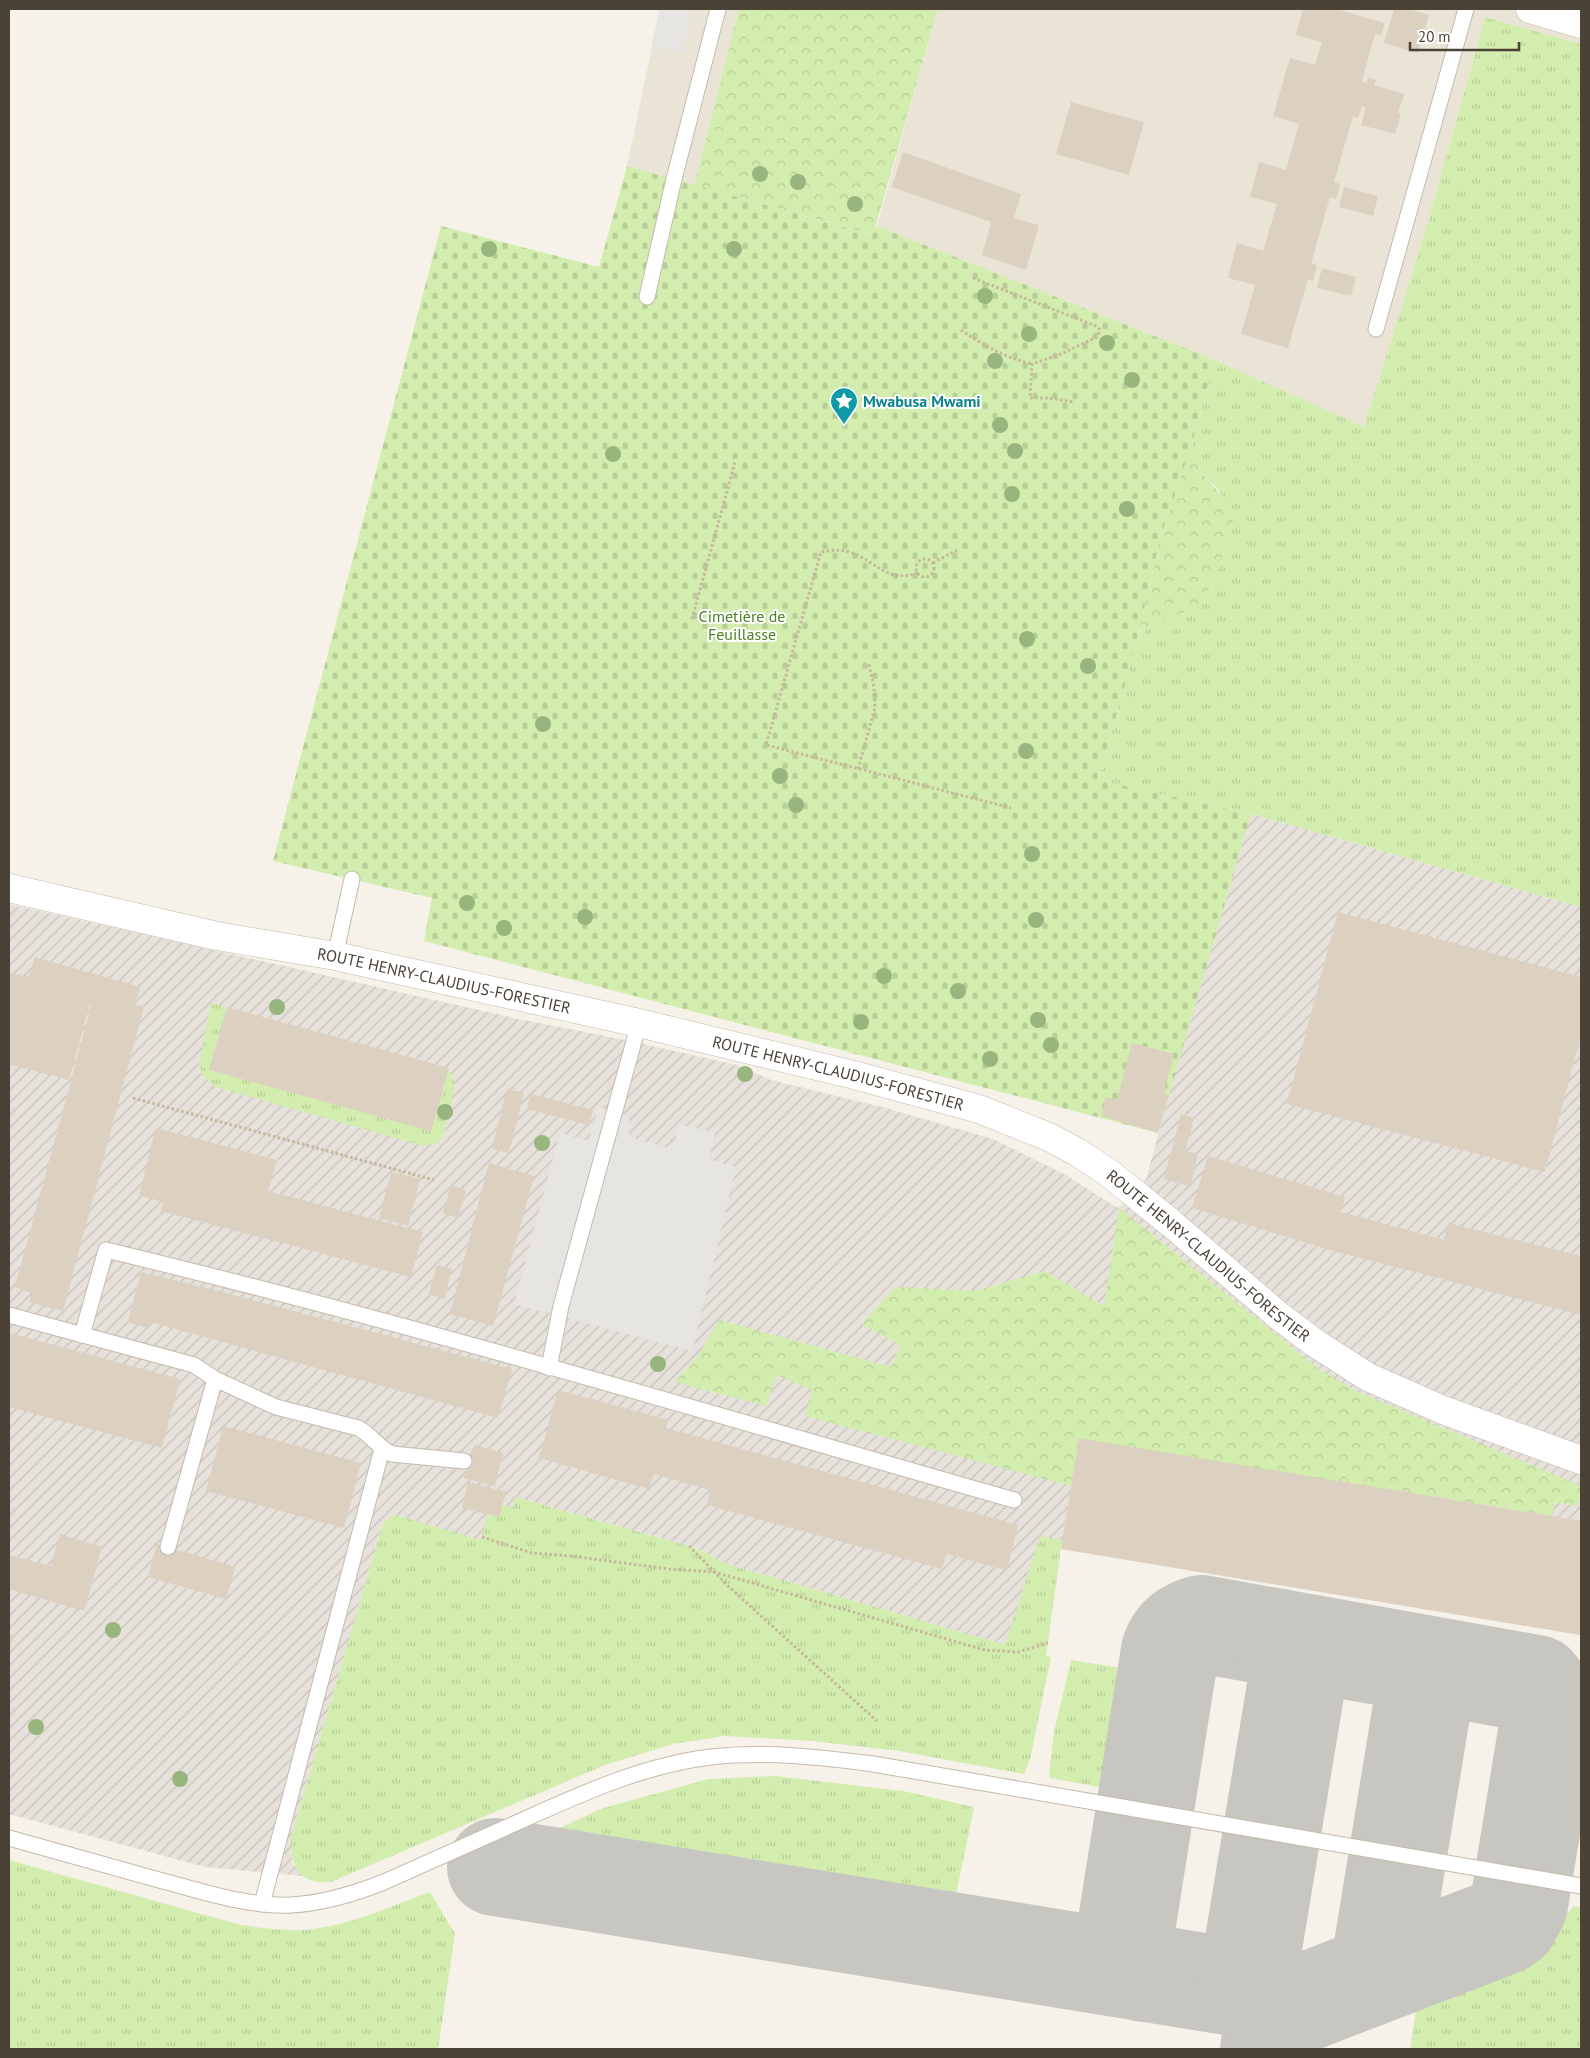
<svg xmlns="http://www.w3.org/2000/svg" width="1590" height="2058" viewBox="0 0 1590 2058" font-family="'PT Sans',sans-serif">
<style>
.residential{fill:#eae4d7}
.industrial{fill:url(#industrial-furrows)}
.grass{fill:url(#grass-tufts)}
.forest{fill:url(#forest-crowns)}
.cemetery{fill:url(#cemetery-stones)}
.parking{fill:#e7e5e1}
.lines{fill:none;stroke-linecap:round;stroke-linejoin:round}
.taxiway{stroke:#c8c6c1;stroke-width:98}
.building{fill:#dcd0c1}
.lane-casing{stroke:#c3baab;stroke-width:17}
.street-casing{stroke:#c3baab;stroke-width:29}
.path{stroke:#c6b69b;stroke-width:3;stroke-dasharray:2.5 2.5;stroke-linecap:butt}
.lane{stroke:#fff;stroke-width:15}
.street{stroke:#fff;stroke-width:28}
.tree{fill:#97b57c}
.labels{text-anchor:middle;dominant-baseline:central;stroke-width:4;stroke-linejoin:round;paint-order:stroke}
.culture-label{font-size:16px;font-weight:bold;fill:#0d838f;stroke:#fff;text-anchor:start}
.park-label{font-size:16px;fill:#4a8323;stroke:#fff}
.street-label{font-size:16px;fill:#4b4237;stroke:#fff}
</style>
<defs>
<pattern id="industrial-furrows" width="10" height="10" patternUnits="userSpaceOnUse" patternTransform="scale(1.25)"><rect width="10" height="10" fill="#e6e1db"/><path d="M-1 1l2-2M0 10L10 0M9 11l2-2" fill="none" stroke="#c7c2bd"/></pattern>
<pattern id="grass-tufts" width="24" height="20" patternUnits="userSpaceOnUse" patternTransform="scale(1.25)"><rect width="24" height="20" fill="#d3edaf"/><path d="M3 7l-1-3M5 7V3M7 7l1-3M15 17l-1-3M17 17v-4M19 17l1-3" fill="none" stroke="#b7cc97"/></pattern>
<pattern id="forest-crowns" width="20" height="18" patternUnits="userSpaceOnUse" patternTransform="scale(1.25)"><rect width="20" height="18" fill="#d3edaf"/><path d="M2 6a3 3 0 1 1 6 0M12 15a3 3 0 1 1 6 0" fill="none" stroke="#b7cc97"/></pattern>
<pattern id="cemetery-stones" width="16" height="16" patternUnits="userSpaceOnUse" patternTransform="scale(1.25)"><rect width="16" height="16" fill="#d3edaf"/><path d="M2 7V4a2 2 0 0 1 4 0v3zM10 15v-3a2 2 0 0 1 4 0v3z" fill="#b7cc97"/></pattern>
</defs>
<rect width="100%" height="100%" fill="#f6f2e9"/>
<g class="residential">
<path d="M660 9H739L694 185 627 166Z"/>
<path d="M938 9H1581V44L1485 17 1428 222 1364 428 1215 360 877 226Z"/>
</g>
<path class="industrial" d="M1251 814 1581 907V1635L1061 1549 1005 1645 724 1563 696 1548 515 1497 513 1508 499 1517 481 1541 399 1516 383 1523 291 1838 292 1863 303 1876 205 1867 9 1814V904L514 1018 635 1042 737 1065 771 1080 886 1108 993 1139 1066 1175 1111 1204 1119 1208 1134 1194 1146 1179 1180 1055Z"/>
<g class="grass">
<path d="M1485 17 1581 44V907L1251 814 1098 781 1137 641 1150 625 1194 609 1205 600 1221 563 1234 519 1219 490 1202 473 1191 447 1215 360 1364 427 1428 222Z"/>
<path d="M211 1003 227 1007 209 1069 431 1131 449 1068 455 1086 444 1133 439 1142 424 1146 215 1087 203 1076 199 1064Z"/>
<path d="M515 1497 696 1548 724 1563 1005 1645 1040 1536 1062 1540 1046 1656 1051 1657 1030 1760 1024 1774 899 1751 813 1741 725 1736 673 1744 605 1765 331 1882C299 1885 290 1866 291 1838L383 1523 392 1516H399L481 1540 488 1514 499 1517 503 1505 513 1508Z"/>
<path d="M1071 1660 1139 1671 1116 1790 1050 1778 1049 1774 1054 1732Z"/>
<path d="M775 1776 903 1791 974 1807 952 1914 896 1906 889 1924 504 1854 600 1809 709 1779Z"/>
<path d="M9 1860 241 1925C262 1928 283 1931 305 1930 348 1926 389 1907 430 1892L455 1934 438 2049H9Z"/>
<path d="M1574 1906 1581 1908V2049H1410L1420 1985 1540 1939 1554 1943 1565 1916Z"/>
</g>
<g class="forest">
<path d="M739 9H938L873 235 694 185Z"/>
<path d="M1191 447 1202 473 1231 506 1234 519 1221 563 1205 600 1194 609 1150 625 1137 641 1132 660 1161 535Z"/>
<path d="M1119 1208 1319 1369 1356 1391 1581 1486V1499L1575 1506 1555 1502 1552 1516 1079 1439 1071 1486 805 1416 812 1390 777 1375 766 1406 675 1382 697 1357 719 1320 891 1367 900 1345 862 1324 895 1287 975 1291 1045 1271 1104 1306Z"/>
</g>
<path class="cemetery" d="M627 166 872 235 877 226 1215 360 1191 447 1161 535 1132 660 1098 780 1251 814 1158 1133 424 941 432 898 273 861 441 226 599 267Z"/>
<g class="parking">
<path d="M660 9H692L682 54 651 46Z"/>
<path d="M598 1107 629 1117V1137L672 1149 680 1124 715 1133 709 1160 736 1167 692 1351 514 1304 560 1133 589 1141Z"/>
</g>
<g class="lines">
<g class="taxiway">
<path d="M496 1867 1246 1989C1277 1999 1274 2023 1269 2049"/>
<path d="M1145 1973C1127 1960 1125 1956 1125 1935L1170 1651C1175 1636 1186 1628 1201 1624L1536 1684 1548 1699 1551 1708 1519 1904 1510 1921 1503 1926 1282 2011 1277 2017 1273 2029"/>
<path d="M1368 1978 1375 1971 1382 1952 1425 1689 1417 1673 1404 1661"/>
<path d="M1256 1993 1248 1977 1299 1669 1296 1659 1279 1638"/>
</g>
</g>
<g class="building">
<path d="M1303 9H1336L1385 23 1381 36 1375 34 1362 81 1367 83 1368 77 1376 80 1374 85 1404 94 1398 113 1401 114 1395 134 1361 125 1366 108 1362 106 1358 118 1353 116 1334 182 1340 184 1336 199 1330 197 1311 264 1317 265 1313 281 1308 279 1288 348 1241 334 1255 285 1228 278 1237 243 1263 251 1277 204 1250 197 1259 162 1286 170 1299 124 1273 116 1290 58 1315 65 1322 42 1296 35Z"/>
<path d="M1394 9H1408L1429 15 1418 53 1384 43Z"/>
<path d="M1071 102 1144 122 1129 175 1056 154Z"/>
<path d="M903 152 1021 194 1014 218 1039 225 1026 270 982 255 991 222 892 187Z"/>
<path d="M1344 187 1378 196 1373 216 1339 207Z"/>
<path d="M1322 268 1356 277 1351 296 1317 288Z"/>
<path d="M1338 912 1581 977V1034L1545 1172 1287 1104Z"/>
<path d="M35 957 140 987 135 1005 144 1006 63 1311 29 1302 32 1293 15 1287 91 1007 89 1006 69 1080 9 1064V972L29 977Z"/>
<path d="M227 1007 449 1068 431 1131 209 1070Z"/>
<path d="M1132 1043 1174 1054 1164 1093 1169 1095 1158 1133 1101 1116 1106 1097 1117 1100Z"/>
<path d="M507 1089 524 1093 509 1153 492 1149Z"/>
<path d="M531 1094 593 1110 589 1125 527 1109Z"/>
<path d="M1181 1114 1194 1118 1185 1151 1198 1154 1190 1186 1164 1179Z"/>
<path d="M156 1128 277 1160 268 1191 423 1232 411 1277 161 1211 163 1202 139 1195Z"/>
<path d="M1208 1156 1345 1197 1341 1212 1444 1240 1448 1223 1581 1256V1315L1330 1250 1192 1208Z"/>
<path d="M489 1163 534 1176 493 1326 450 1314Z"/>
<path d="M391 1172 420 1179 408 1226 379 1218Z"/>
<path d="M451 1185 466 1190 458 1218 443 1213Z"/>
<path d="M437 1265 452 1269 444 1299 429 1294Z"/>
<path d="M141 1272 226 1293 512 1369 498 1418 150 1322 148 1328 128 1322Z"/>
<path d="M9 1333 180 1379 162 1448 9 1407Z"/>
<path d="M558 1390 668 1420 666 1428 1018 1525 1007 1570 946 1554 942 1569 707 1505 710 1490 654 1474 649 1489 539 1458Z"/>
<path d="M223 1426 361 1463 344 1528 206 1491Z"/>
<path d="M1079 1438 1581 1521V1635L1061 1549Z"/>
<path d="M474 1445 503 1453 495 1486 464 1478Z"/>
<path d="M468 1482 506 1492 499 1517 462 1508Z"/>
<path d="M60 1534 102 1547 84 1611 9 1589V1555L51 1566Z"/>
<path d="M157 1544 235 1567 226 1599 148 1577Z"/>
<path d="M9 1634 14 1635 9 1653Z"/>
</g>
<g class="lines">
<g class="lane-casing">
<g id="lane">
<path d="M647 297 674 179 718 9"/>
<path d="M1376 329 1466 9"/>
<path d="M335 956 352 879"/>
<path d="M9 1315 194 1365 215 1379 276 1407 358 1428C372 1435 378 1448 392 1454L464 1461"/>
<path d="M82 1335 106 1250C411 1323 712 1414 1014 1500"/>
<path d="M549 1368 561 1306 639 1023"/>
<path d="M168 1547 215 1379"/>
<path d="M9 1838C59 1852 109 1866 159 1880 202 1891 247 1907 292 1905 324 1903 354 1894 384 1882 431 1861 478 1840 525 1819 585 1792 645 1765 711 1757 765 1751 819 1757 873 1764L1581 1886"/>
<path d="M262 1904 382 1449"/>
</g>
</g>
<g class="street-casing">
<g id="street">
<path d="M1530 9 1581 24"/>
<path id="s1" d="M9 888 217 936 335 956 639 1023 854 1075 979 1109 1049 1137 1077 1152 1109 1173 1172 1224 1279 1316 1315 1343 1368 1377 1443 1410 1581 1460"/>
</g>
</g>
<g class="path">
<path d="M973 278 1096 326 1100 330 1097 337 1061 354 1032 364 1030 398H1048L1073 402"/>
<path d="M961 330C983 345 1006 358 1032 364"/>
<circle cx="925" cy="568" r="9"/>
<path d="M933 563 957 550"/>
<path d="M918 573C886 583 879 563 852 553 842 549 832 550 821 552L766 745 1011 808"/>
<path d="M692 619 735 462"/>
<path d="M858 769 875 708 874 687 869 664"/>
<path d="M133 1098 434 1180"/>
<path d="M482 1537 532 1553 571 1556 669 1569 714 1572 985 1650 1018 1652 1048 1643"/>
<path d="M689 1546 728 1586 877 1721"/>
</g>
<use href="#lane" class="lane"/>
<use href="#street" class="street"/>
</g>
<g class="tree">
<circle cx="760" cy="174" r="8"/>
<circle cx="798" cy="182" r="8"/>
<circle cx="855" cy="204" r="8"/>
<circle cx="489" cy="249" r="8"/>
<circle cx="734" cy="249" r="8"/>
<circle cx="985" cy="296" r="8"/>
<circle cx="1029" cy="334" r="8"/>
<circle cx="1107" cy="343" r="8"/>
<circle cx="995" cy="361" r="8"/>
<circle cx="1132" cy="380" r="8"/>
<circle cx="1000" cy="425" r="8"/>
<circle cx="1015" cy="451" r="8"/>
<circle cx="613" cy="454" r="8"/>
<circle cx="1012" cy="494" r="8"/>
<circle cx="1127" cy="509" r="8"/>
<circle cx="1027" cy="639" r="8"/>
<circle cx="1088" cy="666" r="8"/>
<circle cx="543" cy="724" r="8"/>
<circle cx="1026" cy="751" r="8"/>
<circle cx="780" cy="776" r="8"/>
<circle cx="796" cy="805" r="8"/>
<circle cx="1032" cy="854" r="8"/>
<circle cx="467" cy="903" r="8"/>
<circle cx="585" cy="917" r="8"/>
<circle cx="1036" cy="920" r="8"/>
<circle cx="504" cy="928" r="8"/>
<circle cx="884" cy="976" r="8"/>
<circle cx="958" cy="991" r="8"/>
<circle cx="277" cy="1007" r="8"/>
<circle cx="1038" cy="1020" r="8"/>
<circle cx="861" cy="1022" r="8"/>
<circle cx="1051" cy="1045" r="8"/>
<circle cx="990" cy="1059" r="8"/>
<circle cx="745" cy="1074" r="8"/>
<circle cx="445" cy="1112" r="8"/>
<circle cx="542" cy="1143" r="8"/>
<circle cx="658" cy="1364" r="8"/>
<circle cx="113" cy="1630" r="8"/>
<circle cx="36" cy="1727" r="8"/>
<circle cx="180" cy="1779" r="8"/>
</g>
<defs>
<g id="sight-pin" transform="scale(1.4375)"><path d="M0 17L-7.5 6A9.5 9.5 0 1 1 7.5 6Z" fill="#0f9aa8" stroke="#fff"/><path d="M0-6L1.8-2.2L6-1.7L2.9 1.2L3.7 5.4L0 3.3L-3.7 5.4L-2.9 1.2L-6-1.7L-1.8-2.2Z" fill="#fff"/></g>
</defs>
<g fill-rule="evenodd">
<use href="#sight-pin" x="844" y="401"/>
</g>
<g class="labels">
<g class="culture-label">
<text x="863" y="401">Mwabusa Mwami</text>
</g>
<g class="park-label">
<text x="742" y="616">Cimetière de<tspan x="742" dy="18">Feuillasse</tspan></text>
</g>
<g class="street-label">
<text stroke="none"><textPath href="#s1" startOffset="445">ROUTE HENRY-CLAUDIUS-FORESTIER</textPath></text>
<text stroke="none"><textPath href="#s1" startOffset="850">ROUTE HENRY-CLAUDIUS-FORESTIER</textPath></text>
<text stroke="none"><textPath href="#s1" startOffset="1270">ROUTE HENRY-CLAUDIUS-FORESTIER</textPath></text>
</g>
</g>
<rect width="1590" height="2058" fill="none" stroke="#4b4237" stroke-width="20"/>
<path d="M1410 42v8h109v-8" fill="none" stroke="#4b4237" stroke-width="2.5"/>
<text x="1418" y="42" font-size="15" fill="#4b4237" stroke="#ffffff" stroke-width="4" paint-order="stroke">20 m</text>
</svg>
